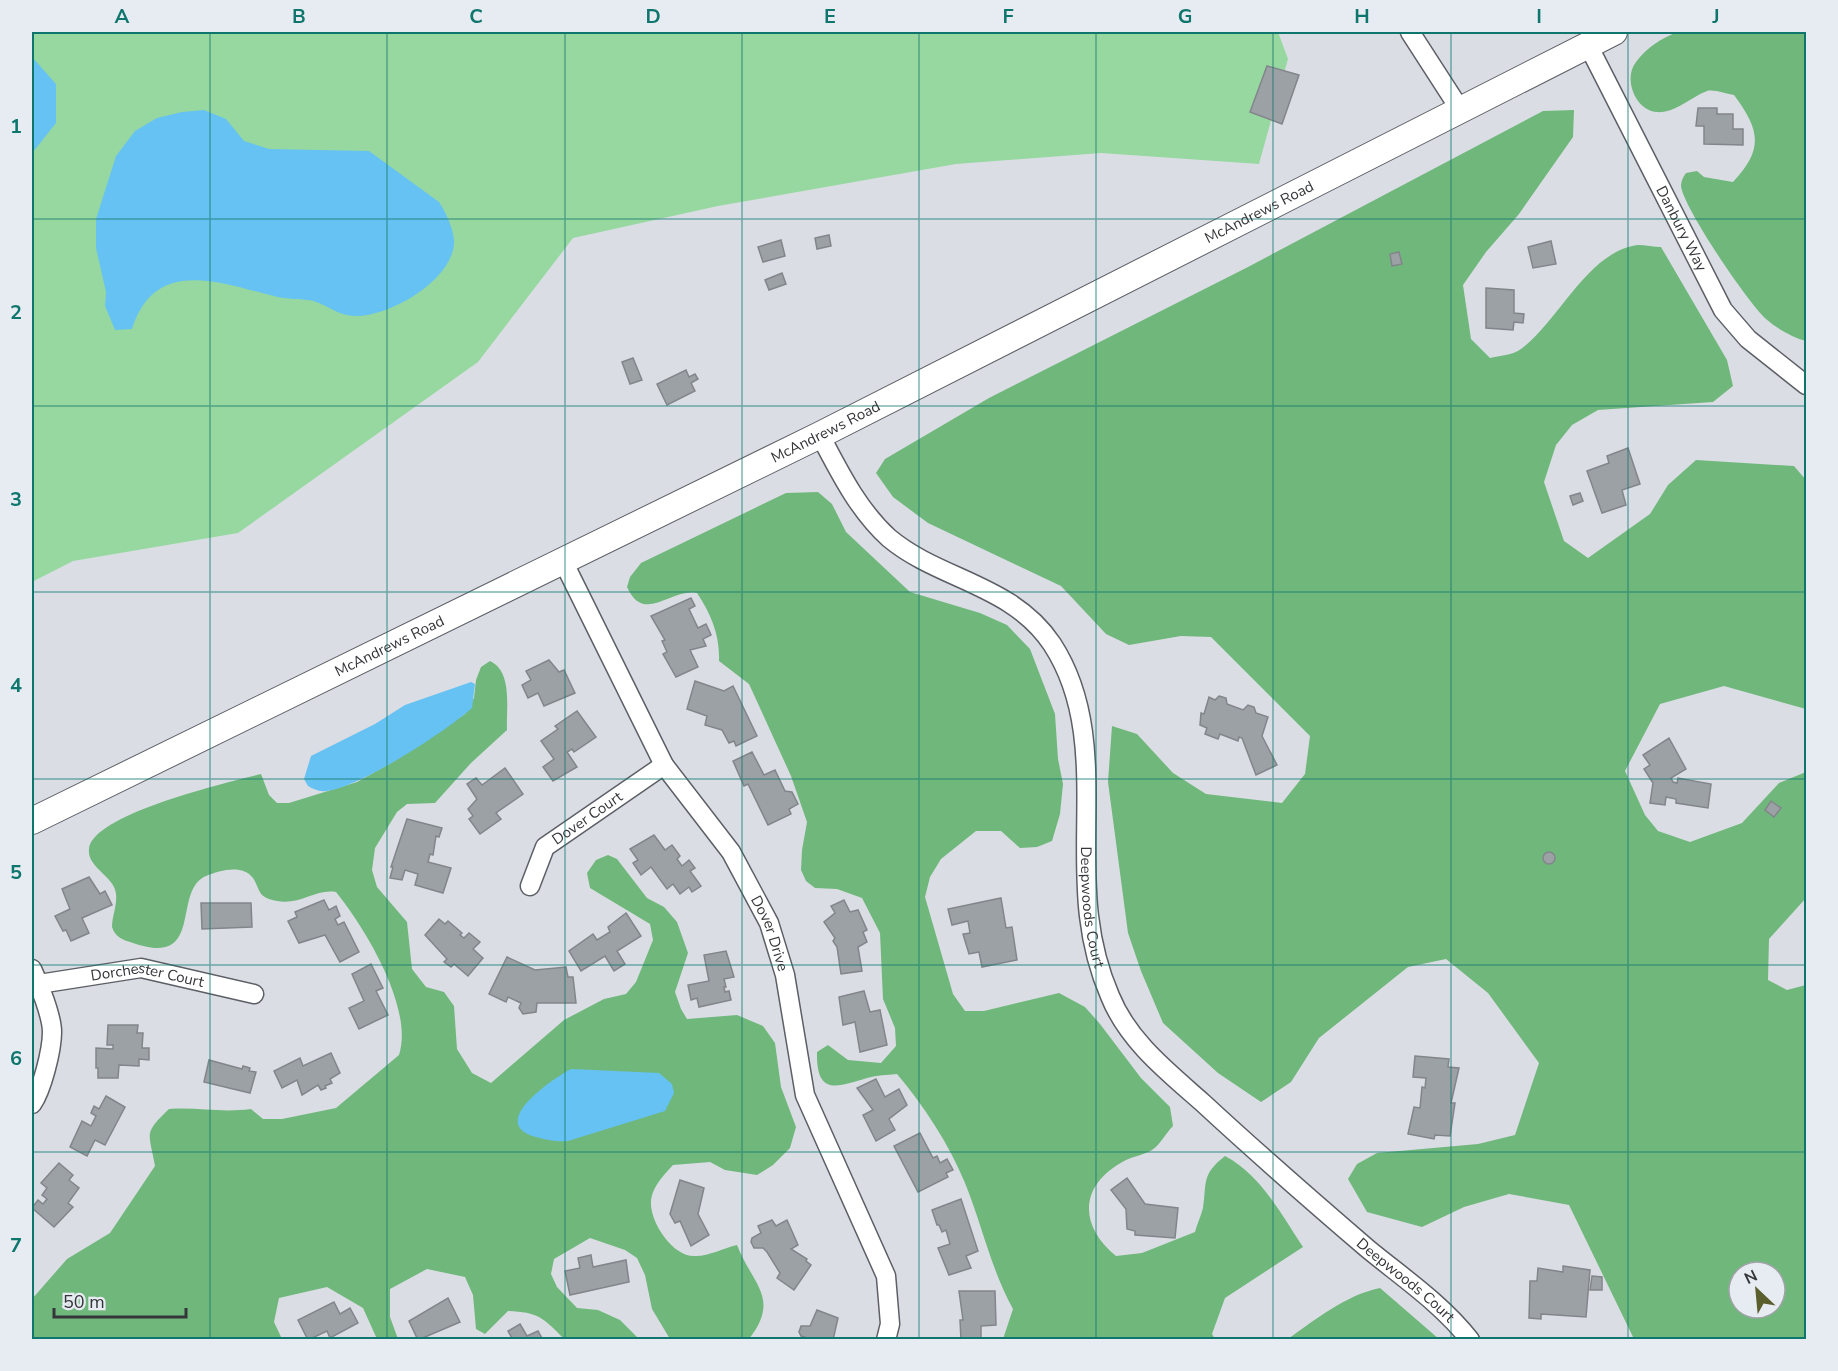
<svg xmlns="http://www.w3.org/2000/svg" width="1838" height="1371" viewBox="0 0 1838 1371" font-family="'Nunito Sans',sans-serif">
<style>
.green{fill:#97d8a1}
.forest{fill:#70b77c;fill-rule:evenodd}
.water{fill:#66c2f2}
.building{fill:#9ca1a6;stroke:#82868b;stroke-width:1.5}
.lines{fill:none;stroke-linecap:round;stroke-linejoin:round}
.street-casing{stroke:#5c5f65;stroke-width:21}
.secondary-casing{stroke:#5c5f65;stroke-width:28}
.street{stroke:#fff;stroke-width:18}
.secondary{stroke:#fff;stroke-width:26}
.grid{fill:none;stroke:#0f766e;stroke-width:1.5;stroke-opacity:0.55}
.labels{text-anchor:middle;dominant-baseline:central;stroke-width:4.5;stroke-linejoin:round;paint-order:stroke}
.street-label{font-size:15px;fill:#353639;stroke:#e7ecf2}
.neatline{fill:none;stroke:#0f766e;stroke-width:2}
.grid-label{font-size:20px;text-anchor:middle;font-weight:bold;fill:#0f766e}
</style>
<rect width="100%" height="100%" fill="#dadee4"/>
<path class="green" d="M32 32H1278L1288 59 1259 164 1101 153 956 164 718 206 573 238 478 362 238 533 73 561 32 582Z"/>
<g class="forest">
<path d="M1677 32H1806V341C1793 338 1776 328 1766 319 1748 303 1683 207 1681 186 1681 181 1683 177 1686 173L1697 171 1704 177 1733 182C1764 149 1760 130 1734 95 1727 94 1714 89 1707 91 1691 97 1674 114 1656 112 1635 110 1623 78 1636 62 1647 47 1661 39 1677 32Z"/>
<path d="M1574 110 1573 137 1519 214 1486 252 1463 285 1471 339 1490 358C1499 356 1513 355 1521 349 1559 321 1588 251 1638 245 1645 245 1654 247 1661 247L1727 360 1733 386 1713 402 1598 410 1572 425 1556 445 1544 482 1564 541 1588 558 1650 514 1668 485 1696 460 1794 466 1806 480V709L1724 686 1660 704 1625 771 1645 815 1658 831 1690 842 1742 823 1779 783 1806 772V898L1769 939 1768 980 1787 990 1806 985V1339H1634L1569 1205 1509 1194 1464 1207 1422 1227 1367 1212 1348 1179 1357 1164 1377 1153 1478 1144 1515 1135 1539 1063 1488 993 1446 959 1408 967 1319 1038 1291 1082 1261 1102 1218 1073 1163 1023 1141 971 1128 933 1108 782 1112 726 1137 734 1173 773 1206 794 1282 803 1305 774 1310 736 1211 637 1181 636 1129 645 1106 634 1061 586 928 523 893 497 876 473 885 459 989 398 1248 267 1543 111ZM1739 1272H1775V1308H1739Z"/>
<path d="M818 492 832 504 846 532 910 592 980 613 1007 625 1030 649 1055 714 1058 759 1063 784 1060 814 1052 841 1037 847 1020 848 1001 831H976L941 859 930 877 925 897 953 994 965 1011H984L1059 993 1085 1007 1100 1024 1141 1078 1170 1107 1173 1126C1166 1133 1160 1145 1152 1150 1144 1155 1134 1156 1126 1160 1079 1184 1078 1225 1116 1256L1142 1253 1195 1232C1197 1224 1201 1216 1203 1208 1207 1182 1201 1175 1225 1156 1261 1175 1281 1214 1303 1247L1225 1298 1212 1334 1215 1339H1003L1013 1309C991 1269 982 1225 965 1183 949 1144 924 1106 897 1074 887 1075 877 1075 867 1078 837 1087 816 1096 817 1052L828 1045 848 1060 881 1063 896 1046 895 1028 883 999 880 933 862 898 837 889 815 888 806 881 801 870 802 850 807 822 791 776 749 684 719 661C720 635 711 614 697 593 670 588 644 625 627 587L630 577 641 563 786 493Z"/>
<path d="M490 661C513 672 506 708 507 730L471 763 435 803 407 804 397 812 375 848 372 870 377 887 407 922 412 969 426 987 444 992 454 1006 457 1049 472 1073 491 1083 564 1020 604 999 626 994 636 982 653 940 650 924 590 888 587 873 596 860 608 855 617 859 647 898 664 907 677 922 688 953 675 992 681 1009 687 1019 737 1015 763 1026 775 1043 781 1087 796 1127 790 1148 773 1165 757 1175 725 1170 710 1162 673 1165C663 1176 650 1189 651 1205 652 1225 674 1258 696 1256 709 1256 724 1248 737 1245 752 1284 781 1298 749 1339H670L652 1309 645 1275 637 1258 625 1250 590 1238 554 1259 551 1274 557 1287 577 1308 598 1310 620 1320 639 1339H564C544 1318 538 1312 508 1311L485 1334 476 1329 473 1295 465 1277 427 1269 390 1289V1317L398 1339H377L363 1308 327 1287 279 1298 274 1322 282 1339 32 1340V1299L67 1259 110 1233 155 1166C149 1132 143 1134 169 1109 199 1107 220 1113 251 1109L263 1119H282L336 1108 399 1055C414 1008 365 928 336 892 314 888 298 909 269 899 258 896 259 887 253 878 243 864 220 870 206 876 171 891 206 968 133 943 123 940 115 937 112 927 112 914 120 900 114 887 108 874 87 865 89 849 92 814 229 782 261 774L269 795 277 803H289L357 782 391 763 465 714 474 698 476 680 481 667Z"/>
<path d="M1380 1288 1439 1339H1288C1316 1319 1346 1295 1380 1288Z"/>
</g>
<g class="water">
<path d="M32 57 56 84V123L33 152Z"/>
<path d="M204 110 226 119 244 141 269 149 369 151 439 202C446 212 455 232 454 244 451 281 390 316 357 316 340 316 333 309 319 303 310 298 287 300 274 296 220 283 155 256 132 329L115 330 105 306 106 292 96 248V219L116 156 135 131 157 118 182 112Z"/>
<path d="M471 682 475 684 472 708C445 732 359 788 326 791 320 792 313 789 308 786L304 779 311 756 375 724 405 705Z"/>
<path d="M571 1069 659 1073 672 1084 674 1093 665 1111 568 1141C556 1142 547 1140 536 1137 486 1124 552 1079 571 1069Z"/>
</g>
<g class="building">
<path d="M1267 66 1299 75 1282 124 1250 112Z"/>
<path d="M1698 108H1717V114H1733V129H1743V145L1704 144V126H1696Z"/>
<path d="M829 235 831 246 817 249 815 238Z"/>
<path d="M781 240 785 256 763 262 758 247Z"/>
<path d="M1551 241 1556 264 1533 268 1528 247Z"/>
<path d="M1399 252 1402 264 1392 266 1390 254Z"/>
<path d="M782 273 786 284 769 290 765 280Z"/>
<path d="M1486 288 1514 290V313L1524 314 1523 323 1514 322 1513 330 1486 328Z"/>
<path d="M633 358 642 380 630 384 622 362Z"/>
<path d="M686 370 689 377 695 374 698 379 691 383 695 391 667 405 657 384Z"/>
<path d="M1628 448 1640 484 1622 490 1626 505 1602 513 1587 471 1609 463 1607 456Z"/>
<path d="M1580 493 1583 501 1573 505 1570 496Z"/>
<path d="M691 598 695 606 689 609 698 628 706 624 711 635 703 639 706 646 690 650 698 667 676 677 663 654 667 652 662 641 665 640 651 616Z"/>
<path d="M549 660 559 672 564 670 575 693 544 706 538 693 528 698 522 685 531 680 526 671Z"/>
<path d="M695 681 724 691 733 686 757 736 736 746 734 741 729 743 722 730 705 725 707 716 687 709Z"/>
<path d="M1219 696 1226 698 1227 704 1243 710 1248 705 1254 707 1256 713 1268 717 1262 736 1277 765 1256 775 1242 738 1239 737 1238 741 1220 734 1218 739 1205 734 1207 728 1200 725 1201 713 1204 714 1209 697 1215 700Z"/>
<path d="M577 711 596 737 574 752 572 749 567 752 577 767 553 781 543 767 554 759 541 741 558 729 555 726Z"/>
<path d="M1669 738 1686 769 1671 778 1673 782 1677 783 1678 778 1711 784 1708 808 1676 803V799L1666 797 1665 805 1650 803 1653 783 1644 769 1650 765 1643 755Z"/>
<path d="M752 752 764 775 775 770 785 791 792 792 798 804 789 809 791 814 768 825 748 784 744 786 733 761Z"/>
<path d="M505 768 523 794 496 813 501 819 480 834 469 819 473 816 468 809 477 799 467 784 476 778 482 785Z"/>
<path d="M1771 801 1781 808 1774 817 1765 810Z"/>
<path d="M407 819 442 828 439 837 436 836 433 855 430 854 428 862 451 868 443 893 415 885 418 874 405 870 402 880 390 878 393 867H391Z"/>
<path d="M654 835 665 850 672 845 680 856 677 859 682 866 689 860 695 868 690 871 701 886 692 892 689 887 680 894 673 884 667 889 651 867 641 875 633 863 638 860 630 849Z"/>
<circle cx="1549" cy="858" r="6"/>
<path d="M89 877 100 894 105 891 112 905 82 918 89 933 71 941 66 930 63 931 55 916 70 909 62 889Z"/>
<path d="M1001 898 1006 928 1012 927 1017 960 982 967 979 952 969 954 963 934 970 933 968 921 952 925 948 909Z"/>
<path d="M324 900 329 910 336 906 340 916 335 919 338 925 344 922 359 952 340 962 325 935 299 943 288 921 297 917 295 912Z"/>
<path d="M844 900 850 912 858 910 867 930 863 932 867 942 858 947 862 971 841 974 837 947 833 941 835 938 824 922 835 913 831 906Z"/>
<path d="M201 903H251L252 927 202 929Z"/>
<path d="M626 913 641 936 617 951 625 964 614 971 605 956 581 971 569 951 593 934 597 940 610 932 608 927Z"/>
<path d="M439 919 445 924 448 921 462 933 460 935 464 938 469 933 480 942 473 949 483 958 468 976 454 964 451 967 444 962 447 959 425 935Z"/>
<path d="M726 951 734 977 724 979 726 987H724L725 992 729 991 731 1000 699 1007 697 998 691 1000 688 985 709 981 704 955Z"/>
<path d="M507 957 535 970 566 967 568 977H573L576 1003H537L536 1012 523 1014 519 1008 521 1003 508 997 506 1002 489 994Z"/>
<path d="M371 964 383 988 376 991 388 1015 359 1029 349 1008 364 1001 352 974Z"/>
<path d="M864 991 870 1012 880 1010 887 1045 860 1052 855 1022 843 1025 839 997Z"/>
<path d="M108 1025H138L137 1033H143L142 1048H149V1060L139 1059V1066L119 1065 118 1078H98V1068H96V1048L113 1049V1045H107Z"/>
<path d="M331 1053 340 1073 330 1079 332 1083 325 1086 326 1088 321 1090 318 1085 302 1095 297 1080 282 1088 274 1071 300 1058 303 1066Z"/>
<path d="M1415 1056 1449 1059 1448 1067 1459 1068 1451 1103H1455L1450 1136 1435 1135 1434 1139 1408 1134 1414 1107 1420 1108 1422 1087 1425 1088 1426 1078 1413 1077Z"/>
<path d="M209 1060 242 1069 243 1066 250 1068 249 1071 256 1072 250 1093 204 1082Z"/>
<path d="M876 1079 885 1097 899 1089 907 1105 889 1119 895 1130 876 1141 863 1115 873 1110 857 1088Z"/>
<path d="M106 1096 125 1107 105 1145 95 1140 87 1156 70 1147 82 1121 91 1126 96 1116 91 1113 94 1106 99 1109Z"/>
<path d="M920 1133 933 1158 937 1156 940 1163 947 1159 953 1170 946 1173 948 1177 918 1192 894 1146Z"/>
<path d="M59 1163 73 1175 69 1180 79 1188 68 1203 73 1207 54 1227 32 1208 38 1200 43 1204 47 1199 42 1195 47 1188 41 1183Z"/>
<path d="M1127 1178 1145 1204 1178 1208 1175 1238 1135 1235V1231L1127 1229 1126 1209 1111 1190Z"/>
<path d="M680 1180 704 1188 698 1214 709 1235 691 1246 680 1221 675 1223 670 1214Z"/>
<path d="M961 1199 978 1251 966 1256 971 1268 949 1275 938 1248 950 1244 946 1230 942 1232 939 1225H937L932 1210Z"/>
<path d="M772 1220 776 1226 787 1220 798 1245 791 1249 807 1259 806 1261 811 1265 794 1290 777 1278 780 1273 767 1252 763 1248H754L751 1242 752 1238 761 1233 758 1226Z"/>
<path d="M591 1255 593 1267 626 1260 629 1282 570 1295 565 1271 580 1268 578 1258Z"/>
<path d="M1563 1266 1590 1270 1586 1317 1541 1314V1319L1529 1318 1530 1281H1537L1538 1268 1563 1272Z"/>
<path d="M1592 1276 1602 1277V1290H1590Z"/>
<path d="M959 1291H995L996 1325 981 1326V1339L985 1340H961L960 1320H963Z"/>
<path d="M448 1298 460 1322 418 1340 409 1321Z"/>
<path d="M334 1302 340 1314 350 1308 358 1323 330 1338 327 1331 308 1340 298 1320Z"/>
<path d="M817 1310 838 1318 833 1340H804L805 1337 801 1336 799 1332 801 1326H810Z"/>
<path d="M520 1324 527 1336 538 1331 543 1340H513L508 1331Z"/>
</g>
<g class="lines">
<g class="street-casing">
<g id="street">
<path d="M1410 32 1461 111"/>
<path id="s1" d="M1588 45 1723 310 1748 339 1806 385"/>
<path id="s2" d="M820 435C839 471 858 510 889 538 939 580 1012 584 1052 644 1105 725 1078 825 1089 916 1092 942 1100 973 1110 996 1128 1041 1168 1072 1203 1103 1257 1153 1312 1201 1368 1249 1402 1277 1442 1304 1470 1340"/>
<path id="s3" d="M563 561 664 765 731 852 769 923 785 975 805 1095 886 1276 890 1324 886 1340"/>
<path id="s4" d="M530 886 545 847 664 765"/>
<path d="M32 969C39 984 52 1016 52 1032 52 1050 42 1090 32 1104"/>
<path id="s5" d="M39 984 141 968 254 994"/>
</g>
</g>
<g class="secondary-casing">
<g id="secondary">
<path id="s6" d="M32 821 820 435 1614 32"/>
</g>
</g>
<use href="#street" class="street"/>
<use href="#secondary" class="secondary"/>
</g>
<path class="grid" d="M210 32V1340M387 32V1340M565 32V1340M742 32V1340M919 32V1340M1096 32V1340M1273 32V1340M1451 32V1340M1628 32V1340M32 219H1806M32 406H1806M32 592H1806M32 779H1806M32 965H1806M32 1152H1806"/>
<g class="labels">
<g class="street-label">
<text stroke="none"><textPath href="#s6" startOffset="1370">McAndrews Road</textPath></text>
<text stroke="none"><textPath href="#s1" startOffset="206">Danbury Way</textPath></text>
<text stroke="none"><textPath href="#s6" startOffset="884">McAndrews Road</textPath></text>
<text stroke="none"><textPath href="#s6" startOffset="398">McAndrews Road</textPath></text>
<text stroke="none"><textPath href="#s4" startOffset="93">Dover Court</textPath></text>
<text stroke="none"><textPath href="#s2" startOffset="591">Deepwoods Court</textPath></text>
<text stroke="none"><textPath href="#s3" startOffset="428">Dover Drive</textPath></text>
<text stroke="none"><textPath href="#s5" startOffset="110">Dorchester Court</textPath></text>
<text stroke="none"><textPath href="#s2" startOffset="1095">Deepwoods Court</textPath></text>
</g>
</g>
<rect width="1838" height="1371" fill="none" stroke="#e7ecf2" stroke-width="66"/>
<g transform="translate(1757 1290) rotate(334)"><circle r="28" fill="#e7ecf2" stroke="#a0a3a8" stroke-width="1.5"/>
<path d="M0-4.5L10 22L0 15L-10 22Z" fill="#5a5f2d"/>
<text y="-9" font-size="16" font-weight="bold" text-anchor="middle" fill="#353639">N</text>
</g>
<path d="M54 1308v9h132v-9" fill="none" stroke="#353639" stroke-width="3"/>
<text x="63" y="1308" font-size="18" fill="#353639" stroke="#e7ecf2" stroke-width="4.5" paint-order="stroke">50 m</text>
<rect x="33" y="33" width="1772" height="1305" class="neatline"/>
<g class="grid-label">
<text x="122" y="23">A</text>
<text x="299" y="23">B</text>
<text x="476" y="23">C</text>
<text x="653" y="23">D</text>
<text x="830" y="23">E</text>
<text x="1008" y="23">F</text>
<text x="1185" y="23">G</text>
<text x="1362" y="23">H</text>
<text x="1539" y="23">I</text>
<text x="1716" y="23">J</text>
<text x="16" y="133">1</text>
<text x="16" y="319">2</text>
<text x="16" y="506">3</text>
<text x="16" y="692">4</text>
<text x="16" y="879">5</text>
<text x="16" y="1065">6</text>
<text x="16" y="1252">7</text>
</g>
</svg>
